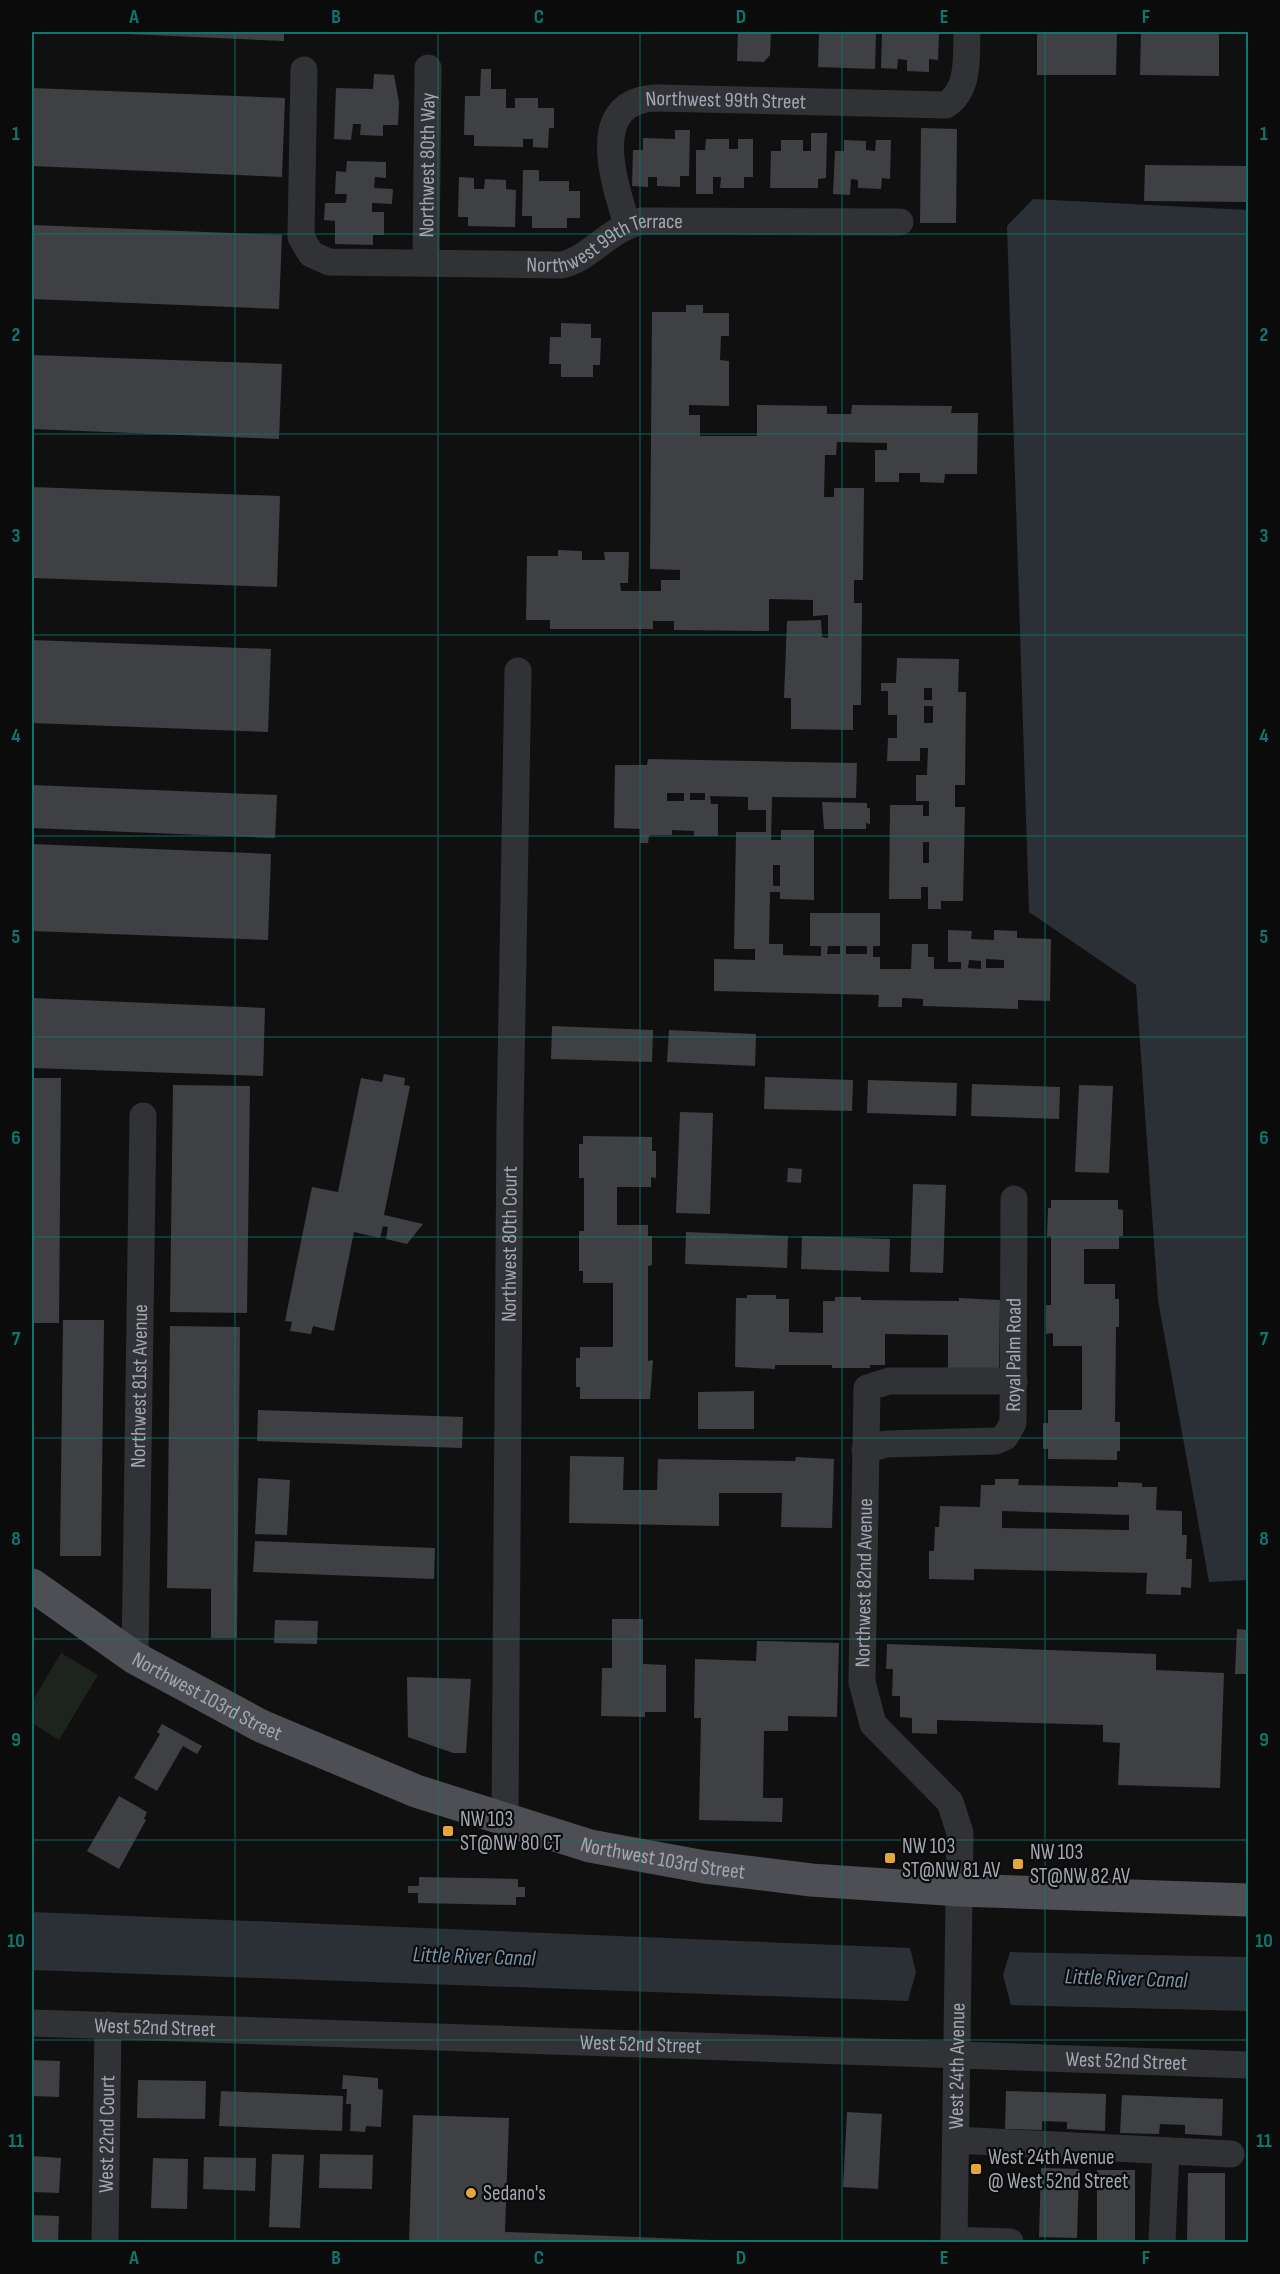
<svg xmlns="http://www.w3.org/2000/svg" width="1280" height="2274" viewBox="0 0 1280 2274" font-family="'Sofia Sans Condensed',sans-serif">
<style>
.green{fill:#1d241d}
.water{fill:#2a3036}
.building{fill:#3f4044;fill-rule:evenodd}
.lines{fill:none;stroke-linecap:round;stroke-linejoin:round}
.minor{stroke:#313236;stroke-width:27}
.major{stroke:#4e4f55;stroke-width:33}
.grid{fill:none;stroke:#0f766e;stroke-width:1.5;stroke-opacity:0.55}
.poi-dot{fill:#e2a738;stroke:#0b0b0c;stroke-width:2}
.labels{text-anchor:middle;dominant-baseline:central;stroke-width:4.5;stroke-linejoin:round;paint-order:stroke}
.street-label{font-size:21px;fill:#a2a7b1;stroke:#0b0b0c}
.poi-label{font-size:21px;fill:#a2a7b1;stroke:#0b0b0c;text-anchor:start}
.water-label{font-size:22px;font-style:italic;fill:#7b95aa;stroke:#0b0b0c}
.neatline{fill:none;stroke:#0f766e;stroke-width:2}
.grid-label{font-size:20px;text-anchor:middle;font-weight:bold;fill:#0f766e}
</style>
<rect width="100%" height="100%" fill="#101011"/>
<path class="green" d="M61 1653 98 1675 59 1740 32 1723V1702Z"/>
<g class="water">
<path d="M1033 199 1248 210V1580L1209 1582 1158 1300 1136 985 1029 912 1007 226Z"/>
<path d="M32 1912 910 1948 916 1972 908 2001 32 1970Z"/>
<path d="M1010 1952 1248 1957V2011L1011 2005 1003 1975Z"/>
</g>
<g class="building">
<path d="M83 32H284V41Z"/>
<path d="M738 32H771L770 55 764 62 737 61Z"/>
<path d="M819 32H876L875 69 818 67Z"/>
<path d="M882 32H939L938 60 929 59V72L907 71V60L898 59 897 69 881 68Z"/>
<path d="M1037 32H1117L1116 75H1037Z"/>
<path d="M1141 32H1219V76L1140 75Z"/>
<path d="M481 69H491V89H506V108H515V98H538V108H554V128H549L548 148 533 147V139H523V147L474 146V135H464L465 96H480Z"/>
<path d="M374 74 394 75 399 102 398 125H383V136L360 135 361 124H353L351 140 334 139 336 88 373 89Z"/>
<path d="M32 88 285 98 282 177 32 166Z"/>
<path d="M921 128 957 129 956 223H920Z"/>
<path d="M675 130H690L689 176H680V187L657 186V177H648V187L632 186 633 150H643V138L675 139Z"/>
<path d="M811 133H827L826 178 818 179V188H770L771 151H781V140H803V151H811Z"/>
<path d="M706 139H729V149H738V139H753V177H744V188H720L721 177H713V194H696V150H705Z"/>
<path d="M844 140 866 141V150L875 151 876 140H891L890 179 882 178 881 189 858 188V180L851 179 850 195 833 194 835 151H844Z"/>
<path d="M347 161 386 162V178L375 177 374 188 393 189 392 204 372 203V212H384V235H373V245L335 244V221L324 220 325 203H346L347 194H335L336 171 346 172Z"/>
<path d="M1145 165 1248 166V202L1144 201Z"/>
<path d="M523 170H539V181H569V191H580V218H567V228H532V216H522Z"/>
<path d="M459 177 474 178V189H484L485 179 506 180V189L516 190 515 227 468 226V217H458Z"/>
<path d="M32 225 282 235 279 309 32 299Z"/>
<path d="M686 305H703V313H729V336H721L720 360 729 361V406L689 405V415H700V436H757V405L827 406V414H851L852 405 952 406 951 413H978L977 474H945L944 483 920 482V473H899V482H875V450H887V443L837 442 836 455H825L824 497H834V488H864L863 580H854V603H862L861 705H853V730L791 729V698H784L787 621 821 620 822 637 828 638V615L813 616V600L769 599V631L674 630V621H653V629H550V620H526L527 556H558V550L582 551V560H605L604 552H629L628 583H620L621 591H661V580H680V570L650 569 652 312H686Z"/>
<path d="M561 323 591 324V338H601L600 365H593V377H561V364H549L550 337H561Z"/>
<path d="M32 355 282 364 279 439 32 429Z"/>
<path d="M32 487 280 496 277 587 32 578Z"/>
<path d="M32 640 271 649 268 732 32 723Z"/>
<path d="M897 658 959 659 958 692H966L965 785H955V807H965L963 901H941V909H928V887H921V899H889L890 805H923V816H929V801H916V775H927L928 748H920V761H887L888 738H897V715H888V691H881V683H896ZM924 688H932V700H924ZM924 706H933V723H924ZM923 842H929V863H923Z"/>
<path d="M648 759 857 763 856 798 772 797 771 840H781V830H814V900L780 899V892H770L769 944H783V955L821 956V946H810V913H880V946H873V957H880V969H911L912 944H928V957H934V969H961V962H948V930L972 931 971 939 994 940V930L1017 931V938L1051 939 1050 1001 1018 1000V1009L923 1006V999L902 998V1007H878L879 995 714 991V959L755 960V949H734L736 832H766V810H748V797L710 796 711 804H718V836H694V831L672 830V835H649L648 843H640V829L614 828 615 765H647ZM667 793H684V801H667ZM690 793H705V800H690ZM773 865H780V886H773ZM828 946H840V954H827ZM846 946H867V954H846ZM986 959 1004 960V968H986ZM969 960 981 961V969L968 968Z"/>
<path d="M32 785 277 795 275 838 32 828Z"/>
<path d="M822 802 867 803V808H870V824L866 823V829H824Z"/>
<path d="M32 844 271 854 268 940 32 931Z"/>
<path d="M32 998 265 1008 263 1076 32 1068Z"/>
<path d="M552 1026 653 1030 652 1062 551 1059Z"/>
<path d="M669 1030 756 1034 755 1066 667 1062Z"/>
<path d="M384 1074 405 1078 404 1085 410 1086 384 1215 423 1224 407 1244 386 1239 388 1227 383 1226 380 1238 354 1232 334 1331 313 1326 311 1334 290 1331 292 1322 285 1321 312 1187 338 1192 361 1078 382 1082Z"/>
<path d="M765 1077 853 1080 852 1111 764 1109Z"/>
<path d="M32 1078H61L59 1323H32Z"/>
<path d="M868 1080 957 1083 956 1116 867 1113Z"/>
<path d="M972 1084 1060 1087 1059 1119 971 1116Z"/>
<path d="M173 1085 250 1086 247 1313 170 1312Z"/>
<path d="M1079 1085 1113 1086 1109 1173 1075 1172Z"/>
<path d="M680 1112 713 1113 710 1214 676 1213Z"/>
<path d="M583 1136 652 1137V1151H656V1178L651 1177V1187H617V1225H648V1236H652V1265L648 1266V1361L653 1360 650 1399H580V1387H576V1358H580V1347H613V1283H583V1271H579V1231H584V1178H579V1144H583Z"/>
<path d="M788 1168 802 1169 801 1183 787 1182Z"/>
<path d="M913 1184 946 1185 943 1273 910 1272Z"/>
<path d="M1051 1200H1118V1209L1123 1210V1236H1119V1249H1084V1284H1115V1299H1119V1327H1116L1115 1422H1120V1451H1117V1460L1048 1459V1449H1043V1423H1048V1410H1082V1346H1053V1333L1046 1334V1305H1051V1236H1047L1048 1208H1051Z"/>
<path d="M686 1232 788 1236 787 1268 685 1264Z"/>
<path d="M802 1236 890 1239 889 1272 801 1269Z"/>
<path d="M747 1295H776V1299H789V1332L823 1333V1301H835V1297H861V1300L959 1301V1298L1000 1300 999 1370 948 1369V1335L885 1334V1365H870V1368H832V1365H775V1369L735 1367 736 1298H747Z"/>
<path d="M63 1320H104L101 1556H60Z"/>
<path d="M170 1326 240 1327 237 1638H211V1589L167 1588Z"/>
<path d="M32 1345H34V1483L32 1486Z"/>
<path d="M754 1391V1429H698V1392Z"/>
<path d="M258 1410 463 1417 462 1448 257 1441Z"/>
<path d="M570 1456 624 1457 623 1490H657L658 1459 795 1461 796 1457 834 1459 832 1528 781 1527 782 1493H719V1526L569 1523Z"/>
<path d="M258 1478 290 1480 287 1535 255 1534Z"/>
<path d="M995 1479H1019L1018 1485 1118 1487V1482L1142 1483V1487H1157L1156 1510 1182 1511V1535H1187L1186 1559H1192L1191 1588 1181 1587V1595L1146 1594 1147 1573 974 1569V1580L929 1579V1551H934L935 1527H939L940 1506 980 1507 981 1485H995ZM1002 1511 1129 1515V1530L1002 1528Z"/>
<path d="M255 1541 435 1548 434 1579 253 1572Z"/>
<path d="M612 1619H643V1664L666 1665V1712H645V1717L601 1716 602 1668H612Z"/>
<path d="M275 1620 318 1621 317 1644 274 1643Z"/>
<path d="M1237 1629 1248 1630V1674H1235Z"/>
<path d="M757 1641 839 1643 837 1717 788 1716V1731H764L763 1798H783L782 1822 699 1820 701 1718H694L695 1659 756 1661Z"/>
<path d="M887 1644 1156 1654V1670L1224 1673 1220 1788 1118 1785 1120 1743 1103 1742V1725L937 1720V1734L912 1733V1718L900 1717V1696H892L893 1669H886Z"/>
<path d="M407 1677 471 1679 466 1753H453L408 1737Z"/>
<path d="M162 1724 202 1746 197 1754 183 1746 157 1791 134 1778 160 1734 157 1732Z"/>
<path d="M119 1796 147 1812 144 1819 146 1820 119 1869 87 1851Z"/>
<path d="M419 1877 518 1879V1887H525V1897H516V1905L418 1903V1893H408V1886H419Z"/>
<path d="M32 2060 60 2061 59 2097 32 2096Z"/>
<path d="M343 2075 378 2078V2089L383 2090 381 2127 366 2126 365 2132 350 2131 351 2104H346L347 2089H342Z"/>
<path d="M138 2080 206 2081 205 2119 137 2118Z"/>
<path d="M221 2091 343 2096 342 2131 219 2126Z"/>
<path d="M1006 2091 1106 2094 1105 2131 1067 2129V2122L1042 2121V2130L1005 2129Z"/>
<path d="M1122 2095 1223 2099 1222 2136 1185 2134V2125L1160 2124 1159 2134 1120 2133Z"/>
<path d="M847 2112 882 2114 878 2189 843 2187Z"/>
<path d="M413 2115 509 2118 505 2232 762 2242H409Z"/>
<path d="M272 2154 304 2155 300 2228 269 2227Z"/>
<path d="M320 2154 373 2155 372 2189 319 2188Z"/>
<path d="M32 2156 61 2158 59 2193 32 2192Z"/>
<path d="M204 2157 256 2158 255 2191 203 2189Z"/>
<path d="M153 2158 188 2159 187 2209 151 2208Z"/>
<path d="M1041 2168 1079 2169 1077 2238 1039 2237Z"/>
<rect x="1097" y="2170" width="38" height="70"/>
<path d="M1188 2173H1225V2242H1187Z"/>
<path d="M32 2215 59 2216 58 2242H32Z"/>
</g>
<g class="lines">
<g class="minor">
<path id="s1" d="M304 70 301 237 311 254 329 262 561 265C590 259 608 229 642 221L900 222"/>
<path id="s2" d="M627 224C614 182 586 100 657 98L946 105C970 89 966 58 967 32"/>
<path id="s3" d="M426 263 428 68"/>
<path id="s4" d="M865 1450 886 1444 996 1441 1005 1437 1013 1423 1014 1199"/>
<path id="s5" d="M135 1658 143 1116"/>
<path id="s6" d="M505 1817 510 1123 518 671"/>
<path id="s7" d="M32 2023 1248 2065"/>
<path d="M956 2140 1231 2154"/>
<path d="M954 2240 1010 2242"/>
<path id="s8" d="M105 2242 108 2025"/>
<path id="s9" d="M954 2242 960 1833 950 1802 873 1724 862 1682 867 1388 889 1381H1014"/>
<path d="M1162 2242 1166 2151"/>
</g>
<path class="major" id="s10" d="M32 1585 135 1658 261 1726 416 1791 590 1846 705 1867 811 1880 960 1890 1248 1900"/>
</g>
<path class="grid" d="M235 32V2242M438 32V2242M640 32V2242M842 32V2242M1045 32V2242M32 234H1248M32 434H1248M32 635H1248M32 836H1248M32 1037H1248M32 1237H1248M32 1438H1248M32 1639H1248M32 1840H1248M32 2040H1248"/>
<g class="poi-dot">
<rect x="442" y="1825" width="12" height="12" rx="3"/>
<rect x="884" y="1852" width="12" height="12" rx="3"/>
<rect x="1012" y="1858" width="12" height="12" rx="3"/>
<rect x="970" y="2163" width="12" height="12" rx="3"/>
<circle cx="471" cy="2193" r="6"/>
</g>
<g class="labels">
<g class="street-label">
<text stroke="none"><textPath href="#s2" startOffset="225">Northwest 99th Street</textPath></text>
<text stroke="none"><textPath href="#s3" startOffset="98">Northwest 80th Way</textPath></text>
<text stroke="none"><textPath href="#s1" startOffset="488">Northwest 99th Terrace</textPath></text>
<text stroke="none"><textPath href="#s6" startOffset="573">Northwest 80th Court</textPath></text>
<text stroke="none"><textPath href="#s4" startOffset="226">Royal Palm Road</textPath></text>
<text stroke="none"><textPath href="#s5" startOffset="272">Northwest 81st Avenue</textPath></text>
<text stroke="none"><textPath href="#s9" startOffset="694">Northwest 82nd Avenue</textPath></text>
<text stroke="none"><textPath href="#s10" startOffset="208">Northwest 103rd Street</textPath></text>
<text stroke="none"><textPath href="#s10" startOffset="694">Northwest 103rd Street</textPath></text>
<text stroke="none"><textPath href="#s7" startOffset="123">West 52nd Street</textPath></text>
<text stroke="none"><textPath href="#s7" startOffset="609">West 52nd Street</textPath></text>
<text stroke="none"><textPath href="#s7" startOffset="1095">West 52nd Street</textPath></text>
<text stroke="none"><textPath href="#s9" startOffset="176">West 24th Avenue</textPath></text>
<text stroke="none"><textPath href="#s8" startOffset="108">West 22nd Court</textPath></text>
</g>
<g class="poi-label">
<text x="460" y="1819">NW 103<tspan x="460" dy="24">ST@NW 80 CT</tspan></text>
<text x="902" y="1846">NW 103<tspan x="902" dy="24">ST@NW 81 AV</tspan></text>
<text x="1030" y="1852">NW 103<tspan x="1030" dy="24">ST@NW 82 AV</tspan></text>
<text x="988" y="2157">West 24th Avenue<tspan x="988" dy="24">@ West 52nd Street</tspan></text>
<text x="483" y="2193">Sedano's</text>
</g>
<g class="water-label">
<text transform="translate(474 1957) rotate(2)">Little River Canal</text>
<text transform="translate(1126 1979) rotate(2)">Little River Canal</text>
</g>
</g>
<rect width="1280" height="2274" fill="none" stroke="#0b0b0c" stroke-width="66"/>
<rect x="33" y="33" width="1214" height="2208" class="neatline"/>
<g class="grid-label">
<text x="134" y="23">A</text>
<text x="336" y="23">B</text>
<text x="539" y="23">C</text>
<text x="741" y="23">D</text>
<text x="944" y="23">E</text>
<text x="1146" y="23">F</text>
<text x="16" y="140">1</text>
<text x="1264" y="140">1</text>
<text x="16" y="341">2</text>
<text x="1264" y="341">2</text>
<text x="16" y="542">3</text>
<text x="1264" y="542">3</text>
<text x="16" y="742">4</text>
<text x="1264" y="742">4</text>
<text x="16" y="943">5</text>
<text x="1264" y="943">5</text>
<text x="16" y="1144">6</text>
<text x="1264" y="1144">6</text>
<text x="16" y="1345">7</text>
<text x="1264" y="1345">7</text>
<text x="16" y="1545">8</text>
<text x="1264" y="1545">8</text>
<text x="16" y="1746">9</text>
<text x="1264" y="1746">9</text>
<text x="16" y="1947">10</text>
<text x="1264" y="1947">10</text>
<text x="16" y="2147">11</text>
<text x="1264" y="2147">11</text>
<text x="134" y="2264">A</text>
<text x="336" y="2264">B</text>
<text x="539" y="2264">C</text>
<text x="741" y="2264">D</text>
<text x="944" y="2264">E</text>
<text x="1146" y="2264">F</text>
</g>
</svg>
